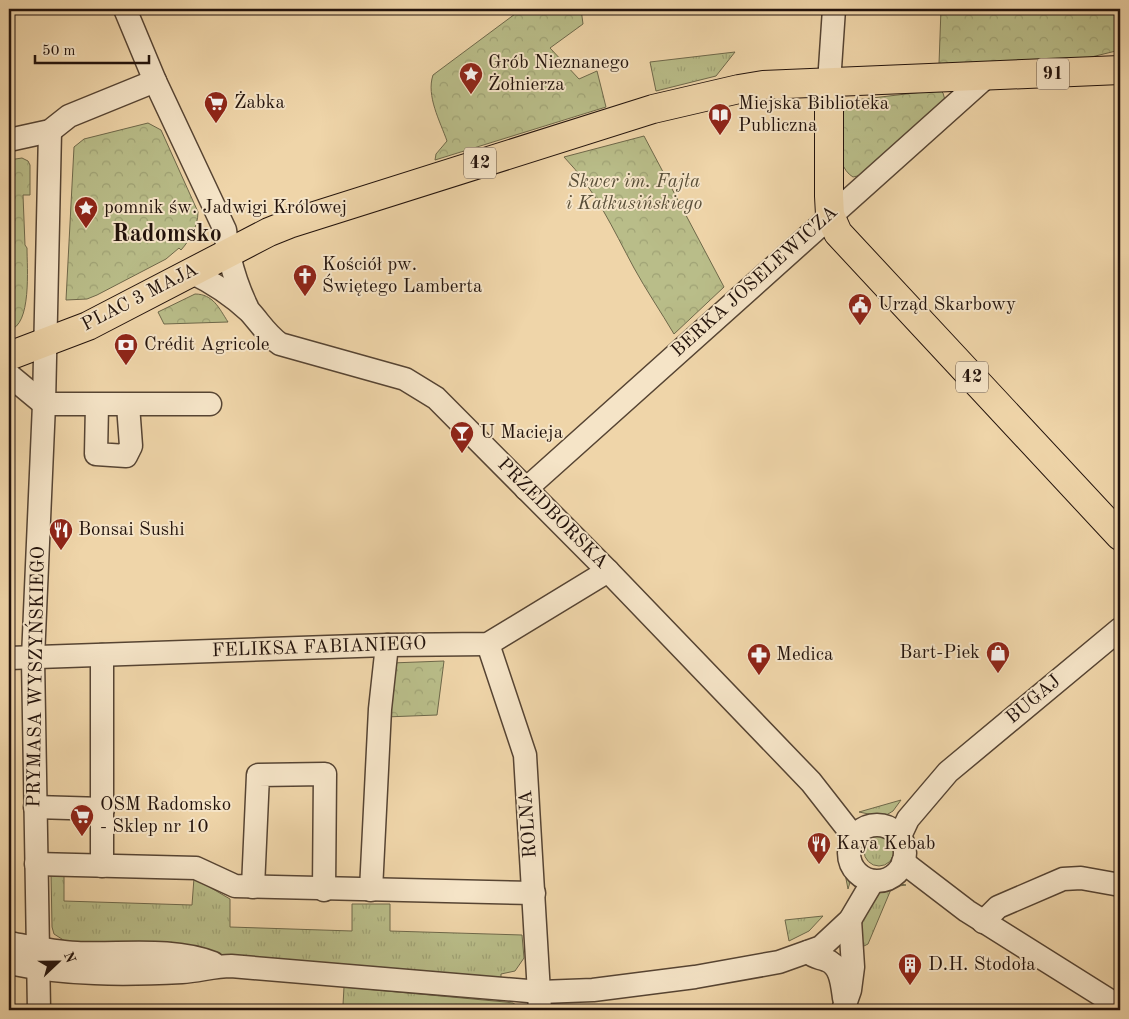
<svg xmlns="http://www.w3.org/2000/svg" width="1129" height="1019" viewBox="0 0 1129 1019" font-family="'Old Standard TT',serif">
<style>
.grass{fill:url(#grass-tufts);stroke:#6e684a}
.forest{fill:url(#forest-crowns);stroke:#6e684a}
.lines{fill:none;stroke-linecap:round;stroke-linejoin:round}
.minor-casing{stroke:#564433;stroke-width:25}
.major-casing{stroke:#23130c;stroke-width:30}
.minor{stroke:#f5e4c7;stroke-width:22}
.major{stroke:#efd5a9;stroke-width:28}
.labels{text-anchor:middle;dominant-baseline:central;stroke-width:4;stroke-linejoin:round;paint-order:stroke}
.shield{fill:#f5e4c7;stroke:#625244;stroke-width:1}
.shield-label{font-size:18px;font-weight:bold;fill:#23130c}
.poi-label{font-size:19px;fill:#23130c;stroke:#f5e4c7;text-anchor:start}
.park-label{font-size:19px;font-style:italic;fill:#584e38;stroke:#f5e4c7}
.street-label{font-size:19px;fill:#23130c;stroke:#f5e4c7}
.district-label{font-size:24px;font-weight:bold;fill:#23130c;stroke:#f5e4c7}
</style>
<defs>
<pattern id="grass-tufts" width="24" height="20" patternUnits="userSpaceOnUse" patternTransform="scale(1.25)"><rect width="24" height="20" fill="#b9bd89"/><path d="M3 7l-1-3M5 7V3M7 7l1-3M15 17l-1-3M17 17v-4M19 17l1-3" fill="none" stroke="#9fa275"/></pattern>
<pattern id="forest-crowns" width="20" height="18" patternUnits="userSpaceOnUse" patternTransform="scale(1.25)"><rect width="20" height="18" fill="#b9bd89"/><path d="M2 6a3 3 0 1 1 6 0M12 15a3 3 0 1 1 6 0" fill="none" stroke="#9fa275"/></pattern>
</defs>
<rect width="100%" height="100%" fill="#efd5a9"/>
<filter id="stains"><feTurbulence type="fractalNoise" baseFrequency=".004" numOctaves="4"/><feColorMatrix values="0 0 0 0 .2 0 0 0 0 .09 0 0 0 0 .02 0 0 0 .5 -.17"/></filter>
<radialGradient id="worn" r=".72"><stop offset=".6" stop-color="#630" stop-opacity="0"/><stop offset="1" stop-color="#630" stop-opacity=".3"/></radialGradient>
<g class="grass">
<path d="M735 52 716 76 656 91 650 62Z"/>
<path d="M901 800 893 811 883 817 859 812Z"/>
<path d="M837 833 847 840C845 858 855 872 848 889Z"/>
<circle cx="879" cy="851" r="15"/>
<path d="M64 872V901L192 905 194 878 230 899V927L352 931V904H390V931L522 935 524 958 515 971 501 974V980L65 941 54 934 52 927 51 873Z"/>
<path d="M895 883 906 885 892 887 868 944 856 950 855 939 872 891 883 886Z"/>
<path d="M823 916 809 931 789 941 785 920Z"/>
<path d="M344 987 505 1002 513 1003 523 1010 343 1005Z"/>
</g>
<g class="forest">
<path d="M512 9H581L583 24 550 48 579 79 597 71 606 107 435 160 436 154 447 141C440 121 426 96 433 75L515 14Z"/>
<path d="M941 9H1120V50L1079 60 939 64Z"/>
<path d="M940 90 943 93 945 100 862 175 853 177C832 165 832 110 855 100Z"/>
<path d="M148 123 161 130 198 212C198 226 190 240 181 250L179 248 166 259 97 295 87 299 66 300 74 147 84 139Z"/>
<path d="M644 136 724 287 674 334C661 312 646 290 634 268 613 229 595 189 564 157Z"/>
<path d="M22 158 28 161 30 165V195H23L25 245 27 248C27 267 32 326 9 330V160Z"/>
<path d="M195 294C213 294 219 308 228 322L164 324 158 312Z"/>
<path d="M444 661 437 715 385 717 391 663Z"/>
</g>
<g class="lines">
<g class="minor-casing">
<g id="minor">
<path d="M125 9 155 81 225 230C228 257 235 282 247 307"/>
<path d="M829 83 834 9"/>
<path d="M9 140 50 131 69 116 155 81"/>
<path d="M191 272C214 283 232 295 250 312 260 323 267 335 280 344L405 379 436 398 608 571 811 782 854 837"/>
<path d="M9 375 44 404H210"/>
<path d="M97 405 96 454 126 456 131 446 128 405"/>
<path d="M526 489 985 78"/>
<path d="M488 644 525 755 540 1010"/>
<path d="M102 655V866"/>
<path d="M9 658 387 645 488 644 608 571"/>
<path d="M35 807 103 809"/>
<circle cx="877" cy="853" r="28"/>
<path d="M900 836 908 819 948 772 1120 629"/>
<path d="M903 862 967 911 1120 1007"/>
<path d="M36 864 196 868 235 886 534 893"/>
<path d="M253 887 258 775 325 774 324 890"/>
<path d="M371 890 380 709 387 645"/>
<path d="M983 922 998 907 1063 879 1081 878 1120 885"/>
<path d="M9 943C31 947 54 952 77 953 121 955 172 947 213 963"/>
<path d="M808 952C815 958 818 957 826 960 841 965 842 984 844 998"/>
<path d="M9 963C66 975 123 975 182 972 199 971 214 966 231 966L540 992 593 990 695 977 779 962 821 947 850 920 873 881"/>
<path d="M39 1010 33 658 44 404 50 131"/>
<path d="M843 1010 850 990 853 967 850 920"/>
</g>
</g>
<g class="major-casing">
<g id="major">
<path d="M829 83V196L830 215 838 233 1120 536"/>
<path d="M9 356 88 326 269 232 289 224 653 109 739 89 763 85 1120 70"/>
</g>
</g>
<use href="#minor" class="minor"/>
<use href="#major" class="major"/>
</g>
<defs>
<g id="sight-pin" transform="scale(1.25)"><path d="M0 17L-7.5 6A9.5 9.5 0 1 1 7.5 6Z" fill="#8f2418" stroke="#f5e4c7"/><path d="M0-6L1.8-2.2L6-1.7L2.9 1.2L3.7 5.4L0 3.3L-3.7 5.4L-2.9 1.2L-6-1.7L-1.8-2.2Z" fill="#fff"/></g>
<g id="supermarket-pin" transform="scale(1.25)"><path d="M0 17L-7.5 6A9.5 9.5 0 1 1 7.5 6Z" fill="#8f2418" stroke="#f5e4c7"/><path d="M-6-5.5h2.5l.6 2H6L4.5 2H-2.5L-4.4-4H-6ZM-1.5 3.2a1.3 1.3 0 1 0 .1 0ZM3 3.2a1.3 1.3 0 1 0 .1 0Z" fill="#fff"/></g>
<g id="library-pin" transform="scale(1.25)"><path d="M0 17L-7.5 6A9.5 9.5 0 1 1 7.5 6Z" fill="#8f2418" stroke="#f5e4c7"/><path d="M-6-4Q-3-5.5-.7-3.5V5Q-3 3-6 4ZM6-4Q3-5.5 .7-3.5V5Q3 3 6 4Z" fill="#fff"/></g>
<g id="church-pin" transform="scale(1.25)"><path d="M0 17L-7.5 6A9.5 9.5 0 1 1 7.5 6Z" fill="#8f2418" stroke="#f5e4c7"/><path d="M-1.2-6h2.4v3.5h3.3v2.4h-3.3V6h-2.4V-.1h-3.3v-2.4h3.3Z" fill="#fff"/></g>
<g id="civic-pin" transform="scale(1.25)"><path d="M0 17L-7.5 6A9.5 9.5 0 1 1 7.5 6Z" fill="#8f2418" stroke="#f5e4c7"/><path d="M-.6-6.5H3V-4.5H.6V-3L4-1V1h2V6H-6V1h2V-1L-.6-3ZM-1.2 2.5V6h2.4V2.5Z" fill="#fff"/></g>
<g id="bank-pin" transform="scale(1.25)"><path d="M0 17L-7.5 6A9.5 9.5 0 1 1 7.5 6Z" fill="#8f2418" stroke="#f5e4c7"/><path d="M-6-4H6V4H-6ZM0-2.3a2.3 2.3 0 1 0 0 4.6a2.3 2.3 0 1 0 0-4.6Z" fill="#fff"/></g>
<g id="bar-pin" transform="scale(1.25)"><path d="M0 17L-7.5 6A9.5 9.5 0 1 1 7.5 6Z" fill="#8f2418" stroke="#f5e4c7"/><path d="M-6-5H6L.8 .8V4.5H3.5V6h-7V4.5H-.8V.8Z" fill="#fff"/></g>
<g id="restaurant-pin" transform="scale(1.25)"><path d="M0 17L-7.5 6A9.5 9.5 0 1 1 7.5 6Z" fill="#8f2418" stroke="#f5e4c7"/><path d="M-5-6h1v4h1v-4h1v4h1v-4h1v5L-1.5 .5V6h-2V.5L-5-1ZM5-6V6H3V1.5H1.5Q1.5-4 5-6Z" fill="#fff"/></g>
<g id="shop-pin" transform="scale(1.25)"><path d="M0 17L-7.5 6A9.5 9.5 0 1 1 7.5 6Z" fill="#8f2418" stroke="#f5e4c7"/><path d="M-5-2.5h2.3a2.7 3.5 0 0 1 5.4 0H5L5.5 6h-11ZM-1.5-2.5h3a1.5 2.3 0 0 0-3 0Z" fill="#fff"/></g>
<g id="pharmacy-pin" transform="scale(1.25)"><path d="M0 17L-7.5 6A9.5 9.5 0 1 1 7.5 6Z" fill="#8f2418" stroke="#f5e4c7"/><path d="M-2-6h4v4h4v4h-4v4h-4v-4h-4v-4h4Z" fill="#fff"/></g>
<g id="building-pin" transform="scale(1.25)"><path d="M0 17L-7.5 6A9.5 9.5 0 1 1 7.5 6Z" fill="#8f2418" stroke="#f5e4c7"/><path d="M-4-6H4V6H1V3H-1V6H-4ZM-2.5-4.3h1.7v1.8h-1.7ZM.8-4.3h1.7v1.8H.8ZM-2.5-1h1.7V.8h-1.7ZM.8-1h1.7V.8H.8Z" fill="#fff"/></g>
</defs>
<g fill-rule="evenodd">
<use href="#sight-pin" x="471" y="74"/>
<use href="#supermarket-pin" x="216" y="103"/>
<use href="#library-pin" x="720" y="115"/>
<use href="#sight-pin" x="86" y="208"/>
<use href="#church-pin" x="305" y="276"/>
<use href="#civic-pin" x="860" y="305"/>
<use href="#bank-pin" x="126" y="345"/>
<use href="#bar-pin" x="462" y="433"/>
<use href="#restaurant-pin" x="61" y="530"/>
<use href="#shop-pin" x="998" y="653"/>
<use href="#pharmacy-pin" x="759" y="655"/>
<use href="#supermarket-pin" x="82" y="816"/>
<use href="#restaurant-pin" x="819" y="844"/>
<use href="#building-pin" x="910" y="965"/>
</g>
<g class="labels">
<g class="shield">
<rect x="1037" y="58.5" width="32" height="31" rx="4"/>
<rect x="464" y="147.5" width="32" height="31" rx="4"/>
<rect x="956" y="361.5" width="32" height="31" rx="4"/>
</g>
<g class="shield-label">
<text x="1053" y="74">91</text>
<text x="480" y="163">42</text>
<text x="972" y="377">42</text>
</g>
<g class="poi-label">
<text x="488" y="63">Grób Nieznanego<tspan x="488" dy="22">Żołnierza</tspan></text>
<text x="234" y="103">Żabka</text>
<text x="738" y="104">Miejska Biblioteka<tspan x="738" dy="22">Publiczna</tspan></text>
<text x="104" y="208">pomnik św. Jadwigi Królowej</text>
<text x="322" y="265">Kościół pw.<tspan x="322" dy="22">Świętego Lamberta</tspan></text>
<text x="878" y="305">Urząd Skarbowy</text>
<text x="144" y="345">Crédit Agricole</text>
<text x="480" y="433">U Macieja</text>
<text x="78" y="530">Bonsai Sushi</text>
<text x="980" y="653" text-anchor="end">Bart-Piek</text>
<text x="776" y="655">Medica</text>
<text x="100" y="805">OSM Radomsko<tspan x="100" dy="22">- Sklep nr 10</tspan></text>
<text x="836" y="844">Kaya Kebab</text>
<text x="928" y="965">D.H. Stodoła</text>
</g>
<g class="park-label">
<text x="634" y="182">Skwer im. Fajta<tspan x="634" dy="22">i Kałkusińskiego</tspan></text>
</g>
<g class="street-label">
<text transform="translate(755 282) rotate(-42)">BERKA JOSELEWICZA</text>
<text transform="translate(140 298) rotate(-27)">PLAC 3 MAJA</text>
<text transform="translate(552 514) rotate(45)">PRZEDBORSKA</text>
<text transform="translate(319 648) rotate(-2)">FELIKSA FABIANIEGO</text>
<text transform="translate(37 677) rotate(-89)">PRYMASA WYSZYŃSKIEGO</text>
<text transform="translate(1034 700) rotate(-40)">BUGAJ</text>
<text transform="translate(529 824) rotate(-94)">ROLNA</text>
</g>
<g class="district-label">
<text x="167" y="235">Radomsko</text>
</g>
</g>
<rect width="1129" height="1019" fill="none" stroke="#efd5a9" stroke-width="30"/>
<rect x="10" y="10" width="1109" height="999" fill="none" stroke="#23130c" stroke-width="2.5"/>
<rect x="15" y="15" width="1099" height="989" fill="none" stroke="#23130c"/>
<g transform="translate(58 962) rotate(68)" stroke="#f5e4c7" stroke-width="4" paint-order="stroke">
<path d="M0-4L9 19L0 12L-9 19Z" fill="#23130c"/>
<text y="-8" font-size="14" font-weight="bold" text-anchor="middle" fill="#23130c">N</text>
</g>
<path d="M35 55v8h114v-8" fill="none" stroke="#23130c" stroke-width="2.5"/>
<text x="42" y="55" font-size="15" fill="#23130c" stroke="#f5e4c7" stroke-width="4" paint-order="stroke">50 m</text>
<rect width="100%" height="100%" filter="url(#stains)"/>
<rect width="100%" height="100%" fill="url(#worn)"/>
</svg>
